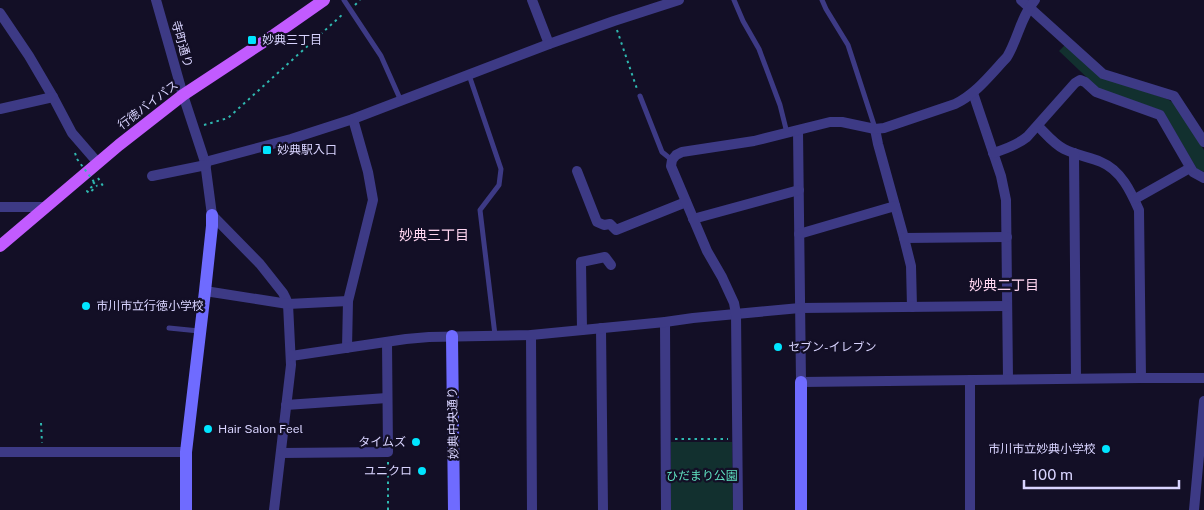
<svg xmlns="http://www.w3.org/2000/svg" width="1204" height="510" viewBox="0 0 1204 510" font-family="'Public Sans','Noto Sans JP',sans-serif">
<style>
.green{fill:#12302f}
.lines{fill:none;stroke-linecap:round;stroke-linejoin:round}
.path{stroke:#2fb8b0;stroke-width:2;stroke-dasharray:2.5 4;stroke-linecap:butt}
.lane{stroke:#3d3a85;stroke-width:5}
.street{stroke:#3d3a85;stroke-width:10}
.secondary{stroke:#6f6bff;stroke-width:12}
.primary{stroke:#c25bff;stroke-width:12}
.path-bridge{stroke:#2fb8b0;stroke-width:2;stroke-dasharray:2.5 4;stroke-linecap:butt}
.poi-dot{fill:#00e5ff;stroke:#130f26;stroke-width:2}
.labels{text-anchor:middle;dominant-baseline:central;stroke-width:4.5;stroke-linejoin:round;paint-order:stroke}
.poi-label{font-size:12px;fill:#d9d4ff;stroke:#130f26;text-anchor:start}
.street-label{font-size:12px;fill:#d9d4ff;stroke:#130f26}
.park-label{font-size:12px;fill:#5fe0c0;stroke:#130f26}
.neighbourhood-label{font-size:14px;fill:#ffd6f0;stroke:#130f26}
</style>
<rect width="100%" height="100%" fill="#130f26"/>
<g class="green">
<path d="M1065 45 1101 77 1167 99 1174 103 1204 150V172L1197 169 1163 111 1099 89 1059 51Z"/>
<path d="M671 442H732L733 510H671Z"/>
</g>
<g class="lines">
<g class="path">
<path d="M355 5 360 0"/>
<path d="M617 30 637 89"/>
<path d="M204 125 228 118 343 14"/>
<path d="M75 153 77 159"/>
<path d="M98 178 103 186"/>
<path d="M93 182 95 184 87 191 89 193 97 186"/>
<path d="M41 423 42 443"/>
<path d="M675 439H728"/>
<path d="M388 462V510"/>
</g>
<g class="lane">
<path d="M344 0 381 56 401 101"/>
<path d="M734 0 743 21 759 49 780 105 787 133"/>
<path d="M822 0 826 9 848 45 875 128"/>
<path d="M469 75 501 169 499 185 480 210 495 335"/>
<path d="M640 96 662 152 672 160"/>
<path d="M169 328 199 331"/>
</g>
<g class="street">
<path d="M156 0 183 95 205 162 212 215 260 264 283 293 286 299 288 304 291 365 274 510"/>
<path d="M532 0 549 44"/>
<path d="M1021 0 1103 74 1174 96 1204 142"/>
<path d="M0 13 29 56 53 97 72 133 98 163"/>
<path d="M973 93 1001 176 1006 200 1008 379"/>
<path d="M0 109 53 97"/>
<path d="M1038 126C1046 134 1054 144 1064 149 1076 155 1089 157 1101 162 1121 170 1131 192 1139 210L1141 378"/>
<path d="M875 129 878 144 904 238 911 266 912 307"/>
<path d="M798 131 801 382 1141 378H1204"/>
<path d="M993 153C1006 149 1017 145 1027 137L1075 83 1080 80 1085 82 1096 92 1160 115 1193 172 1204 178"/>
<path d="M1074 153 1076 378"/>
<path d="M205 162 291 139 353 119 549 44 614 21 679 0"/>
<path d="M577 171 597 222 604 225 610 224 616 230 686 202"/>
<path d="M152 176 206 165"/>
<path d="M1135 199 1190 168"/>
<path d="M0 207H45"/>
<path d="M693 219 799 190"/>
<path d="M799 234 895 206"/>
<path d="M904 238 1007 237"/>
<path d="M205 291 288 304 348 301"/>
<path d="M665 322 666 510"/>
<path d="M601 328 603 510"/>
<path d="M582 330 581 262 605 257 611 265"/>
<path d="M531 335 532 510"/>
<path d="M347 348 348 301 373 200 368 172 353 119"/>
<path d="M291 356 406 339 429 337 531 335 665 322 693 318 800 308 1007 306"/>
<path d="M970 380V510"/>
<path d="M286 405 387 398"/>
<path d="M0 452H186"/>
<path d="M281 453 388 452 387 342"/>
<path d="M738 510 736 314 734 303 722 277 707 251 671 166 672 160 676 155 682 152 754 141 830 122H842L875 129 884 128 955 104C976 94 991 74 1007 57 1018 39 1021 16 1035 0"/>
<path d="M1194 510 1204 401"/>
</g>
<g class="secondary">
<path d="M452 336 454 510"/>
<path d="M801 382V510"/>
<path d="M186 510V452L205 291 212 226V215"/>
</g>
<path class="primary" d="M0 246 119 145 183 95 274 35 324 0"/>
<path class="path-bridge" d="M77 159 97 186"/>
</g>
<g class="poi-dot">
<rect x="247" y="35" width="10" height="10" rx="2.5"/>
<rect x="262" y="145" width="10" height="10" rx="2.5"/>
<circle cx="86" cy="306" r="5"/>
<circle cx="778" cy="347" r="5"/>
<circle cx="208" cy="429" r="5"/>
<circle cx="416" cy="442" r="5"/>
<circle cx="1106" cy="449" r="5"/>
<circle cx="422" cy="471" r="5"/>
</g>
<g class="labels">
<g class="poi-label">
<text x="262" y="40">妙典三丁目</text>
<text x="277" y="150">妙典駅入口</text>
<text x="96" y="306">市川市立行徳小学校</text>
<text x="788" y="347">セブン-イレブン</text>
<text x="218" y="429">Hair Salon Feel</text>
<text x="406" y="442" text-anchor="end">タイムズ</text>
<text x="1096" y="449" text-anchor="end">市川市立妙典小学校</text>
<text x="412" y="471" text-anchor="end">ユニクロ</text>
</g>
<g class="street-label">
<text transform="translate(182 44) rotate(74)">寺町通り</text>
<text transform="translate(148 105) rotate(-37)">行徳バイパス</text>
<text transform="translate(453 423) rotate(-91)">妙典中央通り</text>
</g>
<g class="park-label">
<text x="702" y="476">ひだまり公園</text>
</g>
<g class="neighbourhood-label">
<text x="434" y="235">妙典三丁目</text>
<text x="1004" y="285">妙典二丁目</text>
</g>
</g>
<path d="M1024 480v8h155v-8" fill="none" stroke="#d9d4ff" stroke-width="2.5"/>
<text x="1032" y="480" font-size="15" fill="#d9d4ff" stroke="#130f26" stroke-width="4" paint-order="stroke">100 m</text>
</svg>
